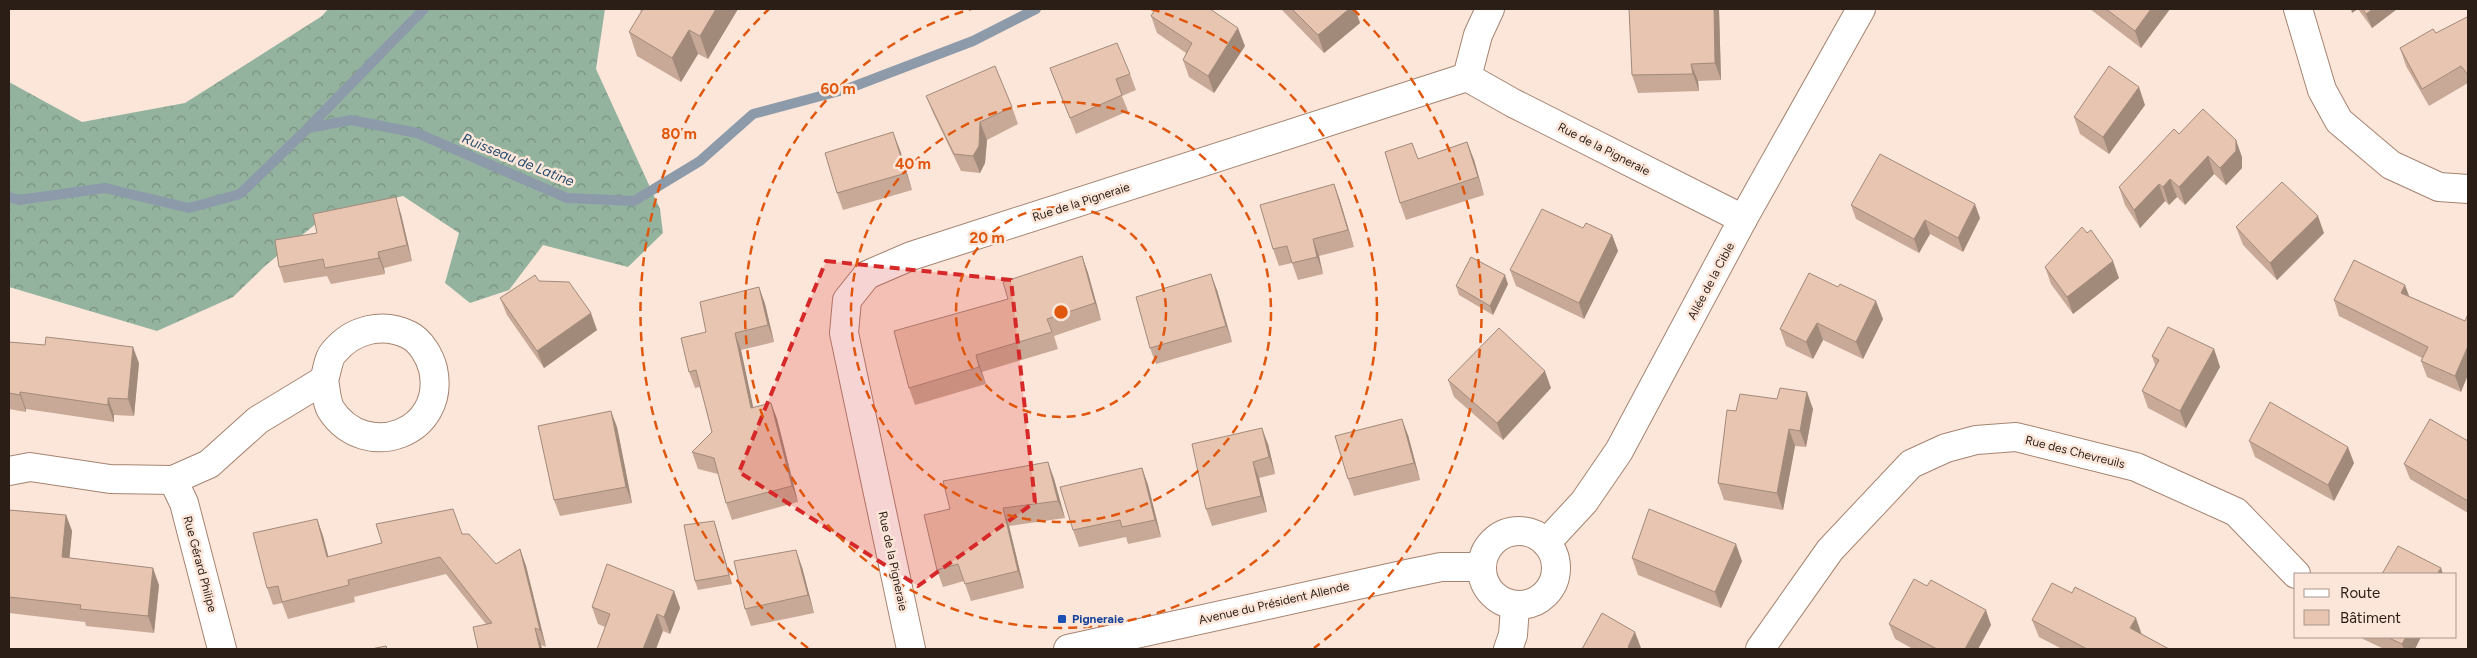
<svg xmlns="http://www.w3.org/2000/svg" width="2477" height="658" viewBox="0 0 2477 658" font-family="Figtree,sans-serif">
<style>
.forest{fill:url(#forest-crowns)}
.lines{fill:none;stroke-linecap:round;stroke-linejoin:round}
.stream{stroke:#8c9aaa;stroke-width:10}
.minor-casing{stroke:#a58471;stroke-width:30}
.minor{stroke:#fff;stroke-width:28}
.wall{fill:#c8a997}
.shaded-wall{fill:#a28a7b}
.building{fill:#e8c5b0;stroke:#a28a7b}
.marked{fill:#d62828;fill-opacity:0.2;stroke:#d62828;stroke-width:4;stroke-dasharray:10 6;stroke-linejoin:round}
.ring{fill:none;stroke:#df560c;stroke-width:2.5;stroke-dasharray:9 6}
.transit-dot{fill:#1a4fb4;stroke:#fce6d9;stroke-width:2}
.labels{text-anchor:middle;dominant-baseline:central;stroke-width:5;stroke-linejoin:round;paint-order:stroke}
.street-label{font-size:12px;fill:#2b1e16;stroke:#fce6d9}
.transit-label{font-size:12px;font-weight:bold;fill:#164399;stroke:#fce6d9;text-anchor:start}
.water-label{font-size:14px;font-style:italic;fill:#264c70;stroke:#fce6d9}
.centre{fill:#df560c;stroke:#fce6d9;stroke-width:2.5}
.ring-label{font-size:15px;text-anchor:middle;font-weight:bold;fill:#df560c;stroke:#fce6d9;stroke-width:5;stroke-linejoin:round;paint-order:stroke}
</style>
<defs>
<pattern id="forest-crowns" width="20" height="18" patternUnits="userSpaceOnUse" patternTransform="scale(1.25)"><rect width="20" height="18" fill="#94b39f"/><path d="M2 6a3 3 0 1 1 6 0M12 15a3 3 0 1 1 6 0" fill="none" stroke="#799181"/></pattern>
</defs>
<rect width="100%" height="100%" fill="#fce6d9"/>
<path class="forest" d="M328 9H605L596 69 660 209 663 233 628 267 543 245 509 290 470 303 445 283 459 233 403 196 330 212 265 266 233 297 157 331 9 287V82L82 122 185 103 322 16Z"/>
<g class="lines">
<g class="stream">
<path d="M308 128 424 9"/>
<path d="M9 197 19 200 105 188 189 208 240 194 308 128 351 120 417 133 567 198 634 201 700 161 753 114 847 89 973 41 1036 9"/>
</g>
<g class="minor-casing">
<g id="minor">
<path d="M1490 9 1478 35 1467 77 1513 103 1743 219"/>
<path d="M2298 9 2322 90 2339 121 2391 165 2439 187 2468 189"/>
<path d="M9 471 30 467 110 479 173 480 209 464 258 420 324 380C327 372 328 358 334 352 353 329 383 322 409 335 421 341 430 357 433 369 447 433 366 463 331 410 326 402 326 389 324 380"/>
<path d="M173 480 184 503 222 649"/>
<circle cx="1519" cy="568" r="37"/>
<path d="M1546 543 1584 502 1619 451 1743 219 1861 9"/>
<path d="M911 649 844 333 847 300 867 275 911 256 1467 77"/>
<path d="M1068 649 1407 574 1441 567H1481"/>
<path d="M1508 649 1513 635 1515 606"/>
<path d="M1760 649 1830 550 1911 464 1946 448 1976 440 2016 437 2136 467 2236 512 2296 574"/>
</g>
</g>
<use href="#minor" class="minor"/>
</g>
<g class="wall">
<path d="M640 9H738L708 59 698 54 681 82 637 56 629 32 641 12Z"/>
<path d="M1281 9H1355L1360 23 1324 53Z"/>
<path d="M1719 9 1721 80 1698 81 1699 91 1638 93 1632 75Z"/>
<path d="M2090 9H2170L2141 48Z"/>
<path d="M2358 9H2397L2372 28Z"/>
<path d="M1151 16 1245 46 1214 93 1189 77 1183 60 1186 53 1157 33Z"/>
<path d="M2468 19V84V83L2429 106 2406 66 2400 48Z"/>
<path d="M1050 68 1130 74 1136 90 1122 96 1128 111 1076 134Z"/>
<path d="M926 96 1012 107 1018 124 987 140 985 163 980 173 961 171 933 113Z"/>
<path d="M2145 105 2109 154 2080 134 2074 117Z"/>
<path d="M2179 134 2242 157V168L2226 185 2214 174 2185 205 2177 197 2169 205 2165 201 2140 228 2125 205 2119 187Z"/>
<path d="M1467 142 1474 160 1484 195 1406 220 1400 203 1418 159Z"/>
<path d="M900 150 912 190 843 210 837 193Z"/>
<path d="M1334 184 1340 201 1354 247 1319 256 1323 274 1298 280 1292 263 1279 266 1273 249Z"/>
<path d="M1851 205 1980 218 1963 252 1930 234 1919 253 1856 219Z"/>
<path d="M401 214 412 261 384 268 385 274 331 284 327 276 284 283 279 267 317 233Z"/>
<path d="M2236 227 2324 233 2277 280 2243 245Z"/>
<path d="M1583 228 1612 235 1618 251 1584 319 1516 286 1510 270Z"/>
<path d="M1082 256 1088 273 1101 320 1054 336 1058 349 982 372 986 384 915 405 909 388 1008 299Z"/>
<path d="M2045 267 2119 278 2073 314 2051 284Z"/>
<path d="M1809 273 1883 319 1863 359 1823 340 1813 359 1786 346 1780 329Z"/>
<path d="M539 281 597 330 544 368 507 315 500 298Z"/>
<path d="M1508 284 1493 315 1459 295 1456 286Z"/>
<path d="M759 287 765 304 774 342 741 350 753 408 771 403 777 419 798 502 732 520 726 503 718 474 698 469 692 452 712 432 700 387 695 388 689 372 706 332Z"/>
<path d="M1217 290 1232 342 1156 364 1150 348Z"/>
<path d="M2409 296 2465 321 2461 392 2427 377 2421 361 2422 358 2339 316 2334 300Z"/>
<path d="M9 342 139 363 134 416 114 415V422L26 409V412L9 409Z"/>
<path d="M2214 349 2220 367 2186 428 2148 408 2142 391 2155 365 2152 356Z"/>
<path d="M1448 380 1551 388 1503 440 1454 397Z"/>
<path d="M1813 409 1806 447 1795 446 1783 510 1724 500 1718 483 1736 411Z"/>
<path d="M617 427 632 503 560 516 554 500Z"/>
<path d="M1408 435 1420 480 1354 496 1348 479Z"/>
<path d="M2249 441 2354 463 2334 501 2255 457Z"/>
<path d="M2468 441V513L2410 479 2404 464Z"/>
<path d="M1268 444 1275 474 1259 478 1267 512 1212 526 1206 509Z"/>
<path d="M1048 462 1054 479 1065 518 1009 526 1024 588 971 601 964 581 943 587 937 570 950 509Z"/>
<path d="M1142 468 1148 485 1161 537 1128 544 1126 537 1079 547 1073 530Z"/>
<path d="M9 510 66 515 72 531 69 558 159 585 154 633 86 626 85 622 9 613Z"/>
<path d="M317 519 323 536 328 557 462 534 496 564 520 549 526 566 546 647 541 645 542 649H478L486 624 446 574 354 597 355 602 288 619 282 603 273 605 267 588Z"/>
<path d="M714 521 717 530 732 584 698 590 695 581Z"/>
<path d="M1632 558 1742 561 1721 608 1638 575Z"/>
<path d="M802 567 814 613 751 626 745 609Z"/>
<path d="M674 591 680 608 670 634 663 631 605 627 598 624 592 607Z"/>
<path d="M2032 620 2142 634 2169 649H2062L2039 637Z"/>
<path d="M1889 624 1991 625 1978 649H1913L1895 639Z"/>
<path d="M2362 637H2421L2415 649H2384L2363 639Z"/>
</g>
<g class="shaded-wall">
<path d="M716 9H738L708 59 700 36Z"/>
<path d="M1349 9H1355L1360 23 1324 53 1318 35Z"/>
<path d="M1714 9H1719L1721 80 1715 63Z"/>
<path d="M2151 9H2170L2141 48 2135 31Z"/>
<path d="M2351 9H2358L2352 13Z"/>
<path d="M2373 9H2397L2372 28 2366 14Z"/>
<path d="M1238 28 1245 46 1214 93 1208 76Z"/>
<path d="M689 30 698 54 681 82 672 58Z"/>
<path d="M1691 64 1698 81 1699 91 1693 74Z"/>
<path d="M2139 87 2145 105 2109 154 2103 137Z"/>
<path d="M980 122 987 140 985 163 980 173 973 156Z"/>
<path d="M893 132 900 150 912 190 906 173Z"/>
<path d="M2236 140 2242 157V168L2226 185 2220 168Z"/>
<path d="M1467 142 1474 160 1484 195 1478 177Z"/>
<path d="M2208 156 2214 174 2185 205 2179 187Z"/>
<path d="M2170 179 2177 197 2169 205 2163 187Z"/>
<path d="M1334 184 1340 201 1354 247 1348 230Z"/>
<path d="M2159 184 2165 201 2140 228 2134 210Z"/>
<path d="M396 197 401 214 412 261 407 245Z"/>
<path d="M1975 204 1980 218 1963 252 1958 238Z"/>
<path d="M2318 216 2324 233 2277 280 2270 263Z"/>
<path d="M1925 220 1930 234 1919 253 1914 239Z"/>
<path d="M1612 235 1618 251 1584 319 1579 303Z"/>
<path d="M1313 239 1319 256 1323 274 1317 257Z"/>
<path d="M378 252 384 268 385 274 379 258Z"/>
<path d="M1082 256 1088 273 1101 320 1095 303Z"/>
<path d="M2113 261 2119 278 2073 314 2067 297Z"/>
<path d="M1211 274 1217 290 1232 342 1226 326Z"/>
<path d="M1505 275 1508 284 1493 315 1490 306Z"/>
<path d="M2405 285 2411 301 2401 293Z"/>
<path d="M759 287 765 304 774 342 768 325Z"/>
<path d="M1876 301 1883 319 1863 359 1856 342Z"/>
<path d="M591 313 597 330 544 368 537 351Z"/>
<path d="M1817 323 1823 340 1813 359 1806 342Z"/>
<path d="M735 333 741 350 757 425 751 408Z"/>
<path d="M2468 346V375L2461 392 2455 376Z"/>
<path d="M133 347 139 363 134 416 128 399Z"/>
<path d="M2214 349 2220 367 2186 428 2180 411Z"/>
<path d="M976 355 982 372 986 384 979 367Z"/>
<path d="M1545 371 1551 388 1503 440 1497 423Z"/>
<path d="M20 392 26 409V412L20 395Z"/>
<path d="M1807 392 1813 409 1806 447 1800 431Z"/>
<path d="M108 398 114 415V422L108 405Z"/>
<path d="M771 403 777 419 798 502 792 486Z"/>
<path d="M611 411 617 427 632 503 626 487Z"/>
<path d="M1402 419 1408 435 1420 480 1414 463Z"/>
<path d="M1262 428 1268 444 1275 474 1269 457Z"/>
<path d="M1789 429 1795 446 1783 510 1777 493Z"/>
<path d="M2348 447 2354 463 2334 501 2328 485Z"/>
<path d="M1048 462 1054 479 1065 518 1058 501Z"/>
<path d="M1253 462 1259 478 1267 512 1261 496Z"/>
<path d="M1142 468 1148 485 1161 537 1155 520Z"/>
<path d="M1003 508 1009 526 1024 588 1018 571Z"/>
<path d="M66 515 72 531 68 574 62 557Z"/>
<path d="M317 519 323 536 333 574 327 557Z"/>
<path d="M714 521 717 530 732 584 729 575Z"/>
<path d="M1736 544 1742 561 1721 608 1715 592Z"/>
<path d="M520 549 526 566 546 647 540 630Z"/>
<path d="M796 550 802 567 814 613 808 595Z"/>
<path d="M153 568 159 585 154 633 148 616Z"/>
<path d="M2441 568 2443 574H2437Z"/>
<path d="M674 591 680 608 670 634 664 617Z"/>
<path d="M1986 610 1991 625 1978 649H1965Z"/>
<path d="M657 614 663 631 656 649H643Z"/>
<path d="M2136 618 2142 635 2130 628Z"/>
<path d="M535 628 541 645 542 649H540Z"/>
<path d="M1635 632 1641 648V649H1628V647Z"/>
<path d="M2406 637H2421L2415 649H2404L2402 644Z"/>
</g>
<g class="building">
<path d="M643 9H716L700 36 689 30 672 58 629 32Z"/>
<path d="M1155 9H1210L1238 28 1208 76 1183 60 1192 43 1151 16Z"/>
<path d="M1292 9H1349L1318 35Z"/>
<path d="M1629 9H1714L1715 63 1691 64 1693 74 1632 75Z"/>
<path d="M2106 9H2151L2135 31Z"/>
<path d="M2363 9H2373L2366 14Z"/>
<path d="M2467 17 2468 19V75L2461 66 2422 89 2400 48 2433 29 2436 33Z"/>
<path d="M1117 43 1130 74 1116 79 1122 95 1070 118 1050 68Z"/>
<path d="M995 66 1012 107 980 122 979 146 973 156 954 154 926 96Z"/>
<path d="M2109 66 2139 87 2103 137 2074 117Z"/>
<path d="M2203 109 2236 140V151L2220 168 2208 156 2179 187 2170 179 2163 187 2159 184 2134 210 2119 187 2174 129 2179 134Z"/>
<path d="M893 132 906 173 837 193 825 153Z"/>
<path d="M1467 142 1478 177 1400 203 1385 152 1412 143 1418 159Z"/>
<path d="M1880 154 1975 204 1958 238 1925 220 1914 239 1851 205Z"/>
<path d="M2282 182 2318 216 2270 263 2236 227Z"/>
<path d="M1334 184 1348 230 1313 239 1317 257 1292 263 1287 246 1273 249 1260 205Z"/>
<path d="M396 197 407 245 378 252 379 258 325 268 323 259 279 267 275 240 317 233 313 214Z"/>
<path d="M1542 209 1583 228 1586 223 1612 235 1579 303 1510 270Z"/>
<path d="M2082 227 2087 233 2091 230 2113 261 2067 297 2045 267Z"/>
<path d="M1082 256 1095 303 1047 319 1052 332 976 355 979 367 909 388 894 331 1008 299 1003 282Z"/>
<path d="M1471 257 1505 275 1490 306 1456 286Z"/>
<path d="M2354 260 2405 285 2401 293 2465 321 2468 314V346L2455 376 2421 361 2428 347 2334 300Z"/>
<path d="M1809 273 1838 287 1840 284 1876 301 1856 342 1817 323 1806 342 1780 329Z"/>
<path d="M1211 274 1226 326 1150 348 1136 297Z"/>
<path d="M535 275 539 281 569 282 591 313 537 351 500 298Z"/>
<path d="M759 287 768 325 735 333 751 408 771 403 792 486 726 503 714 458 692 452 712 432 696 370 689 372 681 338 706 332 700 302Z"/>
<path d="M2168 327 2214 349 2180 411 2142 391 2159 360 2152 356Z"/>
<path d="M1499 328 1545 371 1497 423 1448 380Z"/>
<path d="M46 337 133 347 128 399 108 398V405L20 392V395L9 393V342L45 345Z"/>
<path d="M1780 388 1807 392 1800 431 1789 429 1777 493 1718 483 1727 410 1736 411 1740 394 1777 399Z"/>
<path d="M2270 402 2348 447 2328 485 2249 441Z"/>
<path d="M611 411 626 487 554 500 538 426Z"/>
<path d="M1402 419 1414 463 1348 479 1335 436Z"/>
<path d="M2430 419 2468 441V501L2404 464Z"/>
<path d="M1262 428 1269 457 1253 462 1261 496 1206 509 1192 444Z"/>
<path d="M1048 462 1058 501 1003 508 1018 571 965 584 958 564 937 570 924 515 950 509 943 481Z"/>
<path d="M1142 468 1155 520 1122 527 1120 520 1073 530 1060 487Z"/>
<path d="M453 509 462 534H469L496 564 520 549 540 630 535 628 540 649H478L473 627 492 623 440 557 348 580 349 585 282 602 278 586 267 588 253 533 317 519 327 557 382 543 376 524Z"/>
<path d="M1649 509 1736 544 1715 592 1632 558Z"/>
<path d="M9 510 66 515 62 557 153 568 148 616 80 609 81 605 9 597Z"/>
<path d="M714 521 729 575 695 581 684 525Z"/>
<path d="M2398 546 2441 568 2437 574H2382Z"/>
<path d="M796 550 808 595 745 609 734 561Z"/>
<path d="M607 564 674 591 664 617 657 614 643 649H597L610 614 592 607Z"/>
<path d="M1914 579 1927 586 1931 580 1986 610 1965 649H1937L1889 624Z"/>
<path d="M2052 583 2072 593 2075 587 2136 618 2130 628 2169 649H2087L2032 620Z"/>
<path d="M1602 613 1635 632 1628 647 1631 649H1582Z"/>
<path d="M2387 637H2406L2402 644Z"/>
<path d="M386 646 387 649H371Z"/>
</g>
<path class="marked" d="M826 261 1011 280 1035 502 918 586 739 472Z"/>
<g class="ring">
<circle cx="1061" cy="312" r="105"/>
<circle cx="1061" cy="312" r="210"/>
<path d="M1151 9A316 316 0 1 1 971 9"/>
<path d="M808 648A421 421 0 0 1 769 9M1353 9A421 421 0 0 1 1314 648"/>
</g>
<rect class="transit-dot" x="1057" y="614" width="10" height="10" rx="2.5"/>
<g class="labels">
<g class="street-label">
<text transform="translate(1604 149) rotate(27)">Rue de la Pigneraie</text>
<text transform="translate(1081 202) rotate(-18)">Rue de la Pigneraie</text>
<text transform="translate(1711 281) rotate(-62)">Allée de la Cible</text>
<text transform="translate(2075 452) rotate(14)">Rue des Chevreuils</text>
<text transform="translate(893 561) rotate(78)">Rue de la Pigneraie</text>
<text transform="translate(200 564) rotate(75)">Rue Gérard Philipe</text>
<text transform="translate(1274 603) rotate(-13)">Avenue du Président Allende</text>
</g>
<g class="transit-label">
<text x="1072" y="619">Pigneraie</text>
</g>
<g class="water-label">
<text transform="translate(518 160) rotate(22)">Ruisseau de Latine</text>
</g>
</g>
<circle cx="1061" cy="312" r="8" class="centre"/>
<g class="ring-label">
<text x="838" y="94">60 m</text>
<text x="679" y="139">80 m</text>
<text x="913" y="169">40 m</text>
<text x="987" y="243">20 m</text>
</g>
<rect width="2477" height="658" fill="none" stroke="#2b1e16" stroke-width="20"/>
<rect x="2294" y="573" width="162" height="65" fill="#fce6d9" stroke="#a8968b"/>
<rect x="2304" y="589" width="25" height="8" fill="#ffffff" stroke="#a8968b"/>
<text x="2340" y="598" font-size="15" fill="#2b1e16">Route</text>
<rect x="2304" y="610" width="25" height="15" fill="#e8c5b0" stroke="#a8968b"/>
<text x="2340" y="623" font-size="15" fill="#2b1e16">Bâtiment</text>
</svg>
